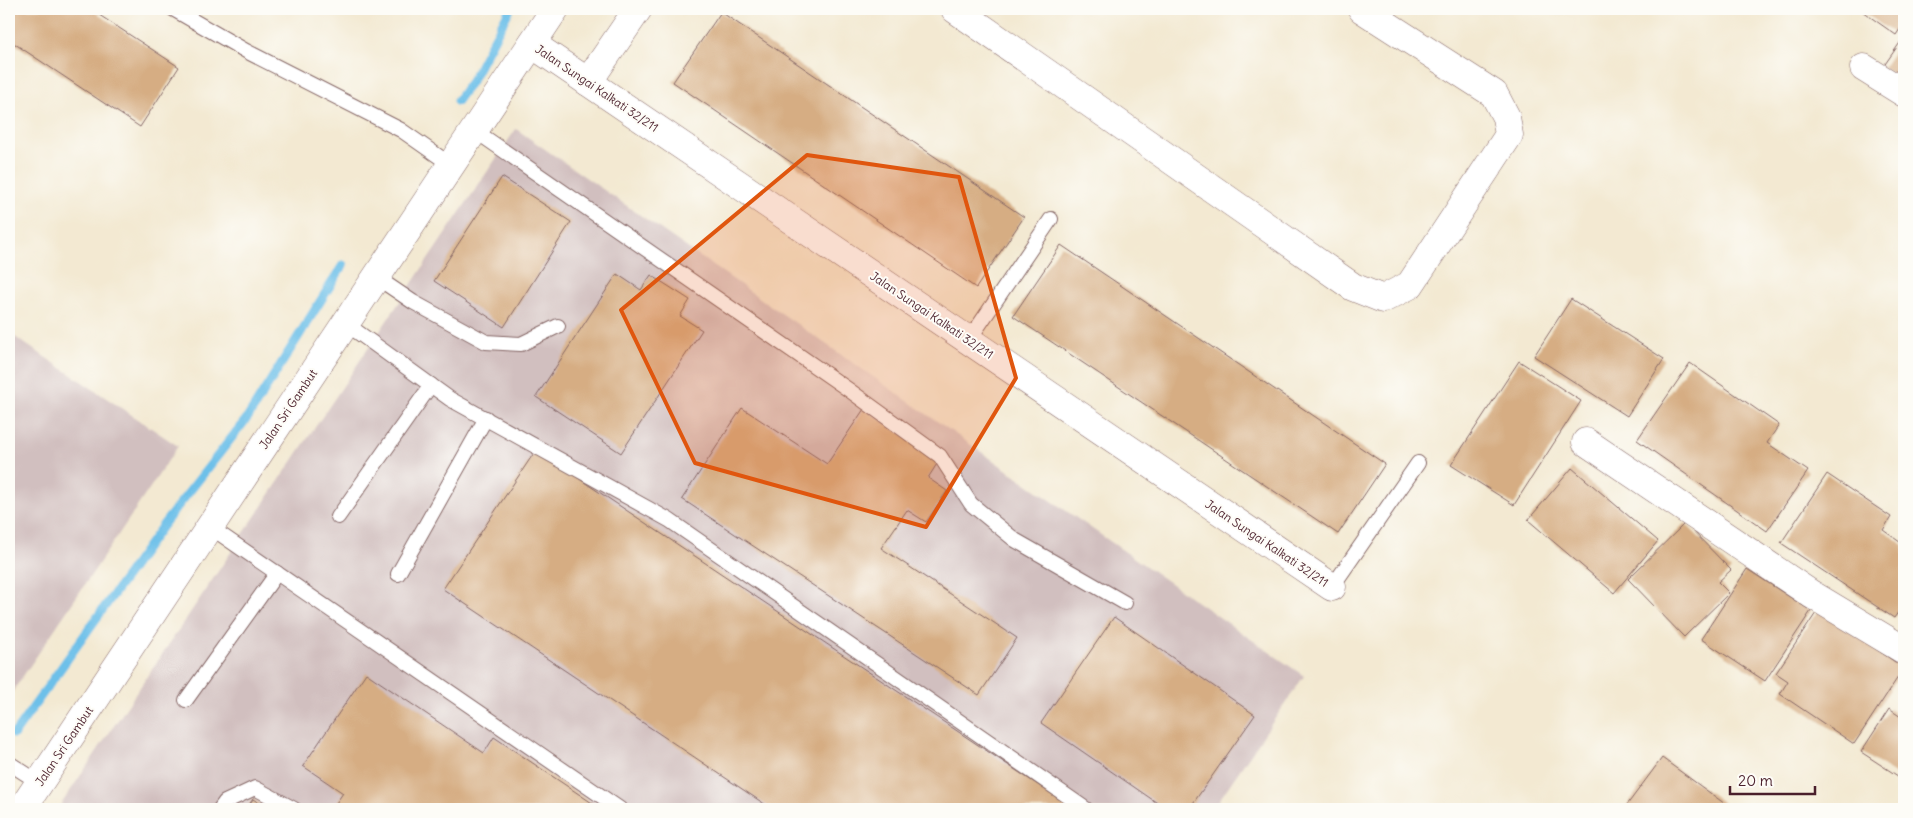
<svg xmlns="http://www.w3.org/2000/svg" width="1913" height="818" viewBox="0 0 1913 818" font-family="Delius,sans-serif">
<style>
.industrial{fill:#d1bfbf}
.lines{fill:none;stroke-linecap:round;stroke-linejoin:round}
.stream{stroke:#6dc0e9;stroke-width:9}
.building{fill:#d6ad83}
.lane-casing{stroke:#856665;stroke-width:16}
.street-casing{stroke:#856665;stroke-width:29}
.lane{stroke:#fff;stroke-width:14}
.street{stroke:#fff;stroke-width:28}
.marked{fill:#e0560e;fill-opacity:0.2;stroke:#e0560e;stroke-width:4;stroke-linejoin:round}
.labels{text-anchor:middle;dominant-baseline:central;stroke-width:4;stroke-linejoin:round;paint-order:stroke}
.street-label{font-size:12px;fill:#4a1f2b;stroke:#fdfcf7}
</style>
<rect width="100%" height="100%" fill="#fdfcf7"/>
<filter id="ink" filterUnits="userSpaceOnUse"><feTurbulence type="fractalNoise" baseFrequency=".02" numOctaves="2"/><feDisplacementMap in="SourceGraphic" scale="10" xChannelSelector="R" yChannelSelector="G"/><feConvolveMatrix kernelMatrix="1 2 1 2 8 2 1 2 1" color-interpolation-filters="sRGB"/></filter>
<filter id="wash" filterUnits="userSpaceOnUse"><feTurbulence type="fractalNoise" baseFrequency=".0096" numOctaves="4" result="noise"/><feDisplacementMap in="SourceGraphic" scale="20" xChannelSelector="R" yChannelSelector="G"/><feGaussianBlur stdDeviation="1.12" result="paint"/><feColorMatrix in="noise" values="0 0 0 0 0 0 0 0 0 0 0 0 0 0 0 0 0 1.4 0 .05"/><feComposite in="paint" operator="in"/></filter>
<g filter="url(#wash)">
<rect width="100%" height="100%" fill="#f3e9d2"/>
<g class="industrial">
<path d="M516 129 1304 676 1213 809H58Z"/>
<path d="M9 333 178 446 9 697Z"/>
</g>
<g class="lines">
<g class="stream">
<path d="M457 101 472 80 510 9"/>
<path d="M14 734 163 525 248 417 343 265"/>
</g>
</g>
<g id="blocks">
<g class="building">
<path d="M9 9H90L179 67 140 127 9 40Z"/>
<path d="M1859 9H1904V23L1896 35Z"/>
<path d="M721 12 1024 217 976 288 673 82Z"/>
<path d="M1904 37V82L1883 67Z"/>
<path d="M502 177 571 222 504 327 434 281Z"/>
<path d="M1061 245 1385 464 1338 534 1013 316Z"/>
<path d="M617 274 641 290 651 275 690 300 680 316 702 330 621 453 536 397Z"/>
<path d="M1571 299 1664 359 1627 416 1534 356Z"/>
<path d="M1519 361 1581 401 1514 505 1451 465Z"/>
<path d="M1690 363 1779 425 1767 443 1808 471 1767 531 1637 440Z"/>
<path d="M742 408 827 464 864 409 940 459 928 478 947 491 926 522 907 510 881 548 1017 638 979 695 682 499Z"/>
<path d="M536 450 1074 809H772L443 589Z"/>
<path d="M1572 468 1658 541 1614 593 1528 520Z"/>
<path d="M1827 474 1891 517 1883 530 1904 545V604L1894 618 1781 543Z"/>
<path d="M1685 523 1731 570 1718 582 1729 593 1684 637 1628 579Z"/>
<path d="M1747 569 1811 611 1765 681 1701 639Z"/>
<path d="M1818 610 1904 668 1854 744 1780 694 1788 681 1776 673Z"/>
<path d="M1114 617 1255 715 1189 809H1166L1041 723Z"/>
<path d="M366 673 484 753 494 737 601 809H332L343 793 303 766Z"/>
<path d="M1889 709 1904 719V780L1861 752Z"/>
<path d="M1662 758 1732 809H1624Z"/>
<path d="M253 799 268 809H246Z"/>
</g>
</g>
</g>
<g filter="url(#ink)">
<use href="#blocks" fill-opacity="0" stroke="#856665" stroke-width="1"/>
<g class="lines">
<g class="lane-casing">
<g id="lane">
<path d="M173 9 246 51 401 130 451 165"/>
<path d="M474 130 849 390 940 456 971 504 1015 540 1125 603"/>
<path d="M376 277 413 302 486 342 521 344 558 326"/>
<path d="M345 323 450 399 669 520 1086 809"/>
<path d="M969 340 1051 219"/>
<path d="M338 517 431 385"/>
<path d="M210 527 620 809"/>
<path d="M398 574 486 418"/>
<path d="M1332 587 1418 463"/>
<path d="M186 700 277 573"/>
<path d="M9 763 40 783"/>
<path d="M220 809 225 802 255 788 294 809"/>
</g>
</g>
<g class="street-casing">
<g id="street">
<path d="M955 9 1353 287 1383 299 1410 285 1509 135 1506 117 1494 94 1362 9"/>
<path d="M532 44 1332 587"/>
<path d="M1864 68 1904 93"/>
<path d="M588 82 638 9"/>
<path d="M1586 442 1811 594 1904 650"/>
<path d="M22 809 555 9"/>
</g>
</g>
<use href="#lane" class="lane"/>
<use href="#street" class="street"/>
</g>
</g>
<path class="marked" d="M807 155 959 177 1016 378 926 527 695 463 621 310Z"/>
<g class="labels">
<g class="street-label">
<text transform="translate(597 88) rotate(34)">Jalan Sungai Kalkati 32/211</text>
<text transform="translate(932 315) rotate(34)">Jalan Sungai Kalkati 32/211</text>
<text transform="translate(288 409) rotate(-56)">Jalan Sri Gambut</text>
<text transform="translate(1267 543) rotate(34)">Jalan Sungai Kalkati 32/211</text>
<text transform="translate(64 746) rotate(-56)">Jalan Sri Gambut</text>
</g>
</g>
<rect width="1913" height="818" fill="none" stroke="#fdfcf7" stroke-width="30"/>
<path d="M1730 786v8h85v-8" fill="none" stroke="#4a1f2b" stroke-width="2.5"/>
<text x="1738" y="786" font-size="15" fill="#4a1f2b" stroke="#fdfcf7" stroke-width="4" paint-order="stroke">20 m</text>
</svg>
